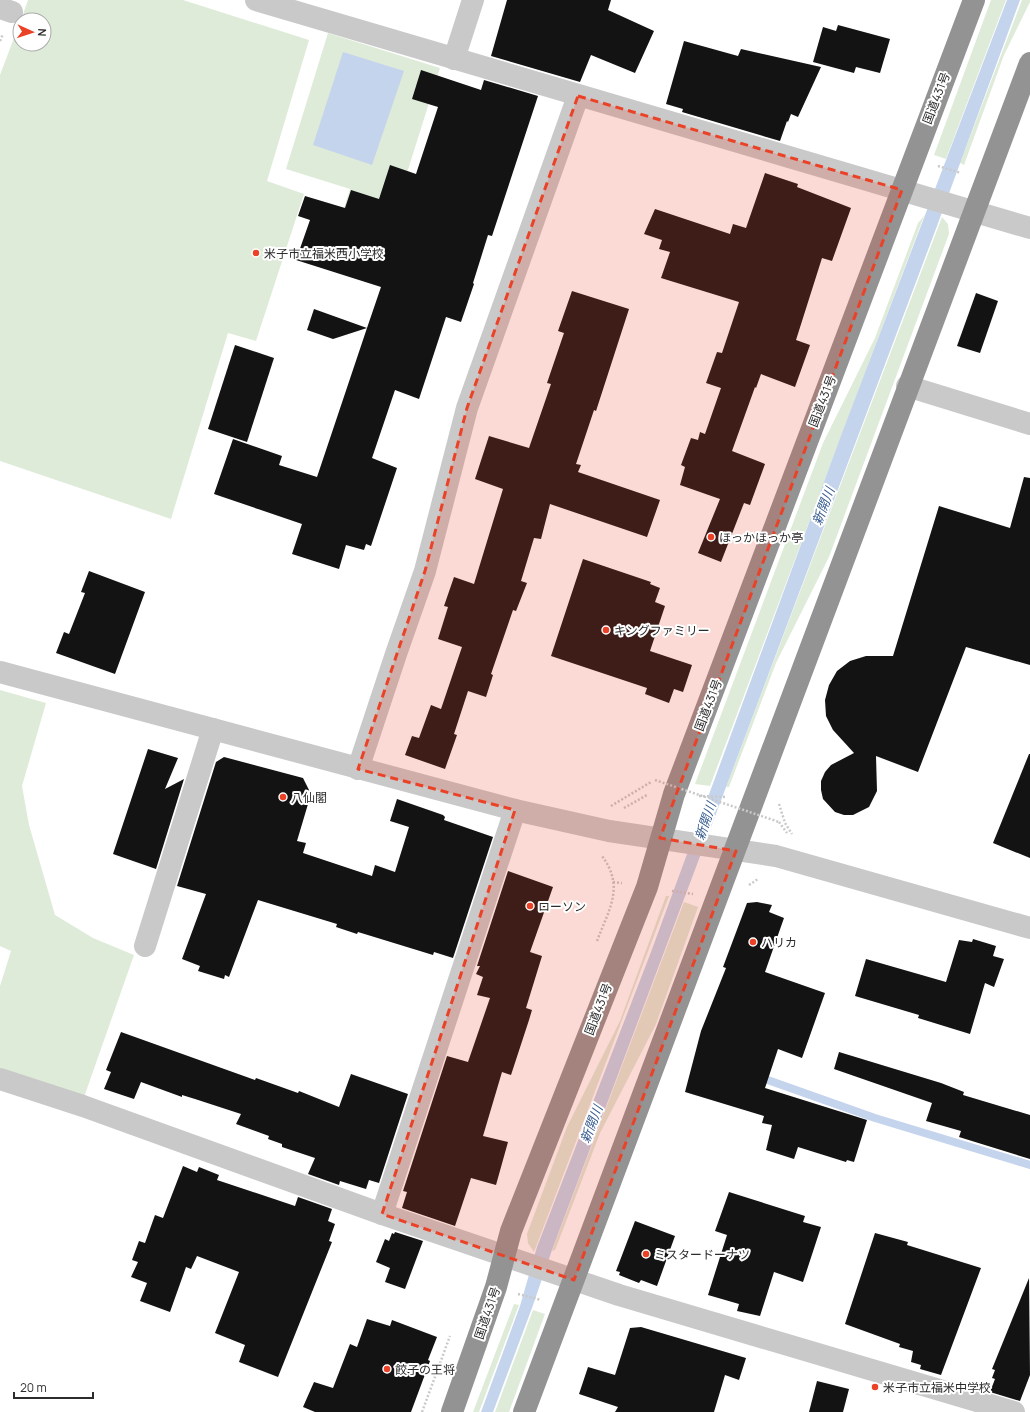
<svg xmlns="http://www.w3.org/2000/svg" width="1030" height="1412" viewBox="0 0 1030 1412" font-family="Manrope,'Noto Sans JP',sans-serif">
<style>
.green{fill:#dfebd9}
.water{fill:#c4d4ec}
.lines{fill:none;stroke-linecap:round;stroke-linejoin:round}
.stream{stroke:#c4d4ec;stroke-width:8}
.building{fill:#131313}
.path{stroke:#c9c9c9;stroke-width:2.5;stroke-dasharray:2 2;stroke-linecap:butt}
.minor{stroke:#c9c9c9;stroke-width:22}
.highway{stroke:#939393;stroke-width:22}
.path-bridge{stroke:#c9c9c9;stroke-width:2.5;stroke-dasharray:2 2;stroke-linecap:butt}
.marked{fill:#eb4126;fill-opacity:0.2;stroke:#eb4126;stroke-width:3;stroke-dasharray:8 5;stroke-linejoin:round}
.poi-dot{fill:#eb4126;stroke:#fff;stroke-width:1.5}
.labels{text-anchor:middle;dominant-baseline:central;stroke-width:4;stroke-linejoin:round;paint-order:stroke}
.street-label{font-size:12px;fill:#2c2c2c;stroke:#fff}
.poi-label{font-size:12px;fill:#2c2c2c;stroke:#fff;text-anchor:start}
.water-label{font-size:13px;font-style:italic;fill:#385c90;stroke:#fff}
</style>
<rect width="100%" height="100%" fill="#fff"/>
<g class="green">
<path d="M28 0H183L309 40 267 181 304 194 256 341 228 333 171 519 0 461V75L20 22V44H44V20H21Z"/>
<path d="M991 0H1006L946 159 934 155Z"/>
<path d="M1022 0H1030V2L1004 55 964 165 960 163Z"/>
<path d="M328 33 440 68 395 211 374 217 344 208 350 189 286 169Z"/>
<path d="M924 216 710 786 695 784 823 443 875 338 918 223Z"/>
<path d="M942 217 948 224 949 234 829 557 776 663 729 787H726Z"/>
<path d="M0 690 46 703 22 786 29 825 55 915 93 938 134 955 83 1100 0 1073V986L11 951 0 946Z"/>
<path d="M666 896H669L534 1252 528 1243 527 1234 567 1127 620 1021Z"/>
<path d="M684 902 698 907 656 1024 600 1133 555 1250 552 1251Z"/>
<path d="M514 1304 519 1305 479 1412H473Z"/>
<path d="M533 1310 545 1314 509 1412H495Z"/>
</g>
<g class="water">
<path d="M1007 0H1020L937 226 552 1250 532 1308 493 1412H481L520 1306 537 1247 651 952 842 433Z"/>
<path d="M343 52 404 71 372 165 313 145Z"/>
</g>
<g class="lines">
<path class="stream" d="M759 1077 875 1118 1030 1165"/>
</g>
<g class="building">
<path d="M507 0H611L608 10 654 31 635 73 591 55 580 82 491 56Z"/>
<path d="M838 25 890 39 880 73 856 67 854 73 813 62 823 27 836 31Z"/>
<path d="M684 41 738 56 741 49 821 67 798 117 791 114 788 122 787 121 780 141 682 112 683 109 666 104Z"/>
<path d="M421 70 481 90 484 80 538 96 492 236 488 235 473 283 474 284 461 322 446 317 419 399 395 390 372 458 397 468 371 546 366 544 364 550 346 545 339 569 292 554 302 524 214 494 233 439 282 456 279 465 317 477 367 328 333 339 307 330 314 309 367 328 381 287 296 260 310 220 298 216 305 196 345 208 351 190 379 199 390 165 416 174 438 107 412 99Z"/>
<path d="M765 173 798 184 797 187 851 208 832 261 822 258 796 340 810 345 795 387 761 374 756 388 755 387 732 451 765 464 750 505 744 503 721 562 698 553 720 499 680 485 685 467 681 465 691 438 698 440 700 432 705 434 721 388 706 383 717 352 722 353 739 302 661 278 670 252 659 249 662 240 644 234 655 209 730 234 733 224 746 228Z"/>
<path d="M572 291 629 309 596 411 594 410 576 464 581 465 578 472 660 500 647 537 550 504 541 539 534 538 521 581 527 583 516 611 513 610 491 674 493 675 486 697 468 691 454 734 457 735 445 769 405 755 412 736 419 738 431 705 441 709 462 647 438 639 448 607 444 606 454 577 474 584 503 489 475 479 489 436 529 448 551 384 547 383 564 333 558 331Z"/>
<path d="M976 293 998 301 980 353 957 346Z"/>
<path d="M235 345 274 358 247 442 208 429Z"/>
<path d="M1024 477 1030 478V665L966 647 918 772 876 756 877 791 869 807 853 815H844L835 812 823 799 821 790V781L825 772 831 765 854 753 833 730 826 716 825 700 829 685 837 671 850 661 866 656H893L939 506 1010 528Z"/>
<path d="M583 559 651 582 650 584 660 588 655 602 665 606 650 651 692 665 683 692 674 689 669 703 645 694 647 688 551 656Z"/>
<path d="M89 571 145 592 115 674 56 653 64 632 69 634 85 593 81 592Z"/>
<path d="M148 749 178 758 165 789 184 779 156 869 113 854Z"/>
<path d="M1029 754H1030V858L993 843Z"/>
<path d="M224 757 303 778 311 794 297 841 306 843 303 853 372 876 375 865 395 872 409 827 390 821 397 799 443 815 445 817 444 820 493 837 453 958 434 952 433 955 358 932 357 934 336 927 337 924 258 900 229 977 225 975 224 979 198 971 200 966 182 959 206 894 177 886 216 762Z"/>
<path d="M508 871 553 887 530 952 542 956 526 1008 532 1010 529 1020 511 1075 502 1072 483 1136 508 1142 496 1185 471 1178 455 1226 402 1208 407 1192 403 1191 447 1056 468 1062 490 998 477 995 483 977 476 974 480 966H477Z"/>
<path d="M757 902 772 905 769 912 784 918 765 972 825 993 802 1058 778 1049 765 1088 867 1120 854 1162 847 1160 846 1162 798 1147 794 1159 766 1150 772 1125 762 1123 764 1116 685 1092 701 1031 726 968 723 967 747 903Z"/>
<path d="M973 939 996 946 993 956 1004 959 994 987 985 983 970 1034 918 1018 919 1015 855 996 866 959 946 982 959 940 972 942Z"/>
<path d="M121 1032 255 1080 256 1078 298 1093 299 1091 339 1107 351 1074 408 1094 379 1183 369 1180 366 1189 340 1181 339 1185 308 1174 315 1158 282 1147V1144L268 1139 269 1136 236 1124 241 1114 195 1099 182 1095V1097L141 1082 134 1099 104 1089 111 1072 106 1070Z"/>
<path d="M839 1052 941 1083 964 1092 963 1095 1030 1115V1159L959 1137 961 1131 926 1121 932 1103 834 1069Z"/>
<path d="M183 1166 197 1172 199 1167 219 1175 217 1180 295 1206 298 1197 332 1209 328 1221 335 1224 329 1241 332 1242 278 1377 239 1362 245 1345 215 1333 239 1272 197 1256 191 1269 186 1267 170 1312 140 1301 147 1283 131 1277 138 1262 132 1260 139 1241 145 1243 155 1215 163 1218Z"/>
<path d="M729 1192 805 1216 803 1222 821 1227 803 1282 774 1272 760 1316 737 1311 739 1304 708 1295 727 1235 715 1231Z"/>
<path d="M635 1221 675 1236 657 1286 641 1280 639 1283 619 1275 620 1272 616 1271Z"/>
<path d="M395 1232 423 1241 405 1289 385 1282 390 1268 376 1262 385 1239 389 1241 392 1233 394 1234Z"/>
<path d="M875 1233 908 1242 907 1245 981 1268 941 1375 920 1369 921 1365 911 1362 913 1351 899 1347 900 1344 845 1324Z"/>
<path d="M1029 1278 1030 1375 1020 1401 990 1392 995 1379 992 1378 995 1370 992 1369Z"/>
<path d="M367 1319 390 1326 392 1320 437 1337 428 1360 430 1361 411 1412H315L303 1407 314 1382 333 1388 350 1344 357 1347Z"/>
<path d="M641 1327 746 1358 739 1380 725 1375 714 1412H615L618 1407 579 1394 588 1367 615 1375 630 1328Z"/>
<path d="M817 1381 849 1389 843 1412H809Z"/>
</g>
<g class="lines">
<g class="path">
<path d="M0 41 3 34"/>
<path d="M938 166 961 173"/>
<path d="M699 796 727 797"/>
<path d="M779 804 785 823 792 834"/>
<path d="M611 806 651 782"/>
<path d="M624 808 647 795"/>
<path d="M779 822 787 833"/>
<path d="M613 882 622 883"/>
<path d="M749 885 758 879"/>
<path d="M672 891 693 894"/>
<path d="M597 941C609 909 625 887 602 856"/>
<path d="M518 1294 541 1300"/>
<path d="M422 1412 450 1336"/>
</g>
<g class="minor">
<path d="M256 0 1030 228"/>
<path d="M0 8 12 12"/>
<path d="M454 59 473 0"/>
<path d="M907 386 1030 424"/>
<path d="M0 672 515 810 609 831 776 856 1030 928"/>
<path d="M358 769 396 654 425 571 467 408 578 96"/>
<path d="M145 946 213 729"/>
<path d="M0 1079 83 1106 382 1214 619 1295 1014 1412"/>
<path d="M382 1214 515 810"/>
</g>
<g class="highway">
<path d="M452 1412 496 1287 511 1231 647 887 674 794 974 0"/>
<path d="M524 1412C694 963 860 512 1030 63"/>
</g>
<path class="path-bridge" d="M655 780 779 822"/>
</g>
<path class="marked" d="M578 96 902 190 660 838 736 851 574 1280 382 1214 515 810 358 769 425 571 467 408Z"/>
<g class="poi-dot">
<circle cx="256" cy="253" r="4"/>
<circle cx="711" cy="537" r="4"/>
<circle cx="606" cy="630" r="4"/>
<circle cx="283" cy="797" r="4"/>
<circle cx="530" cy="906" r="4"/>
<circle cx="753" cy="942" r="4"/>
<circle cx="646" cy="1254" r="4"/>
<circle cx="387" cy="1369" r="4"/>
<circle cx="875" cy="1387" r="4"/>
</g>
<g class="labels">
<g class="street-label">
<text transform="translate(936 98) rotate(-69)">国道431号</text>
<text transform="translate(822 401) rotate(-69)">国道431号</text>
<text transform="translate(708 705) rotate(-69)">国道431号</text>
<text transform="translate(598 1009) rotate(-69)">国道431号</text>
<text transform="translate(487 1313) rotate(-71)">国道431号</text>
</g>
<g class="poi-label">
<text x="264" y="253">米子市立福米西小学校</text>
<text x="719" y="537">ほっかほっか亭</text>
<text x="614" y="630">キングファミリー</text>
<text x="291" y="797">八仙閣</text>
<text x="538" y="906">ローソン</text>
<text x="761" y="942">ハリカ</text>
<text x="654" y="1254">ミスタードーナツ</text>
<text x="395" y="1369">餃子の王将</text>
<text x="883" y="1387">米子市立福米中学校</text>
</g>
<g class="water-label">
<text transform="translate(823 506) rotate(-69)">新開川</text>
<text transform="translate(705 821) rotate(-71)">新開川</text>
<text transform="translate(591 1124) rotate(-69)">新開川</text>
</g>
</g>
<g transform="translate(32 32) rotate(93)"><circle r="19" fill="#ffffff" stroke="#ababab"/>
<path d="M0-3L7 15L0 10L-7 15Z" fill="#eb4126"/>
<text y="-6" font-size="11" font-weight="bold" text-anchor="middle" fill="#2c2c2c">N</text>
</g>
<path d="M14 1392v6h79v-6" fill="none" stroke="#2c2c2c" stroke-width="2"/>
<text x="20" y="1392" font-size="12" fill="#2c2c2c" stroke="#ffffff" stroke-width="3" paint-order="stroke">20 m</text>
</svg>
